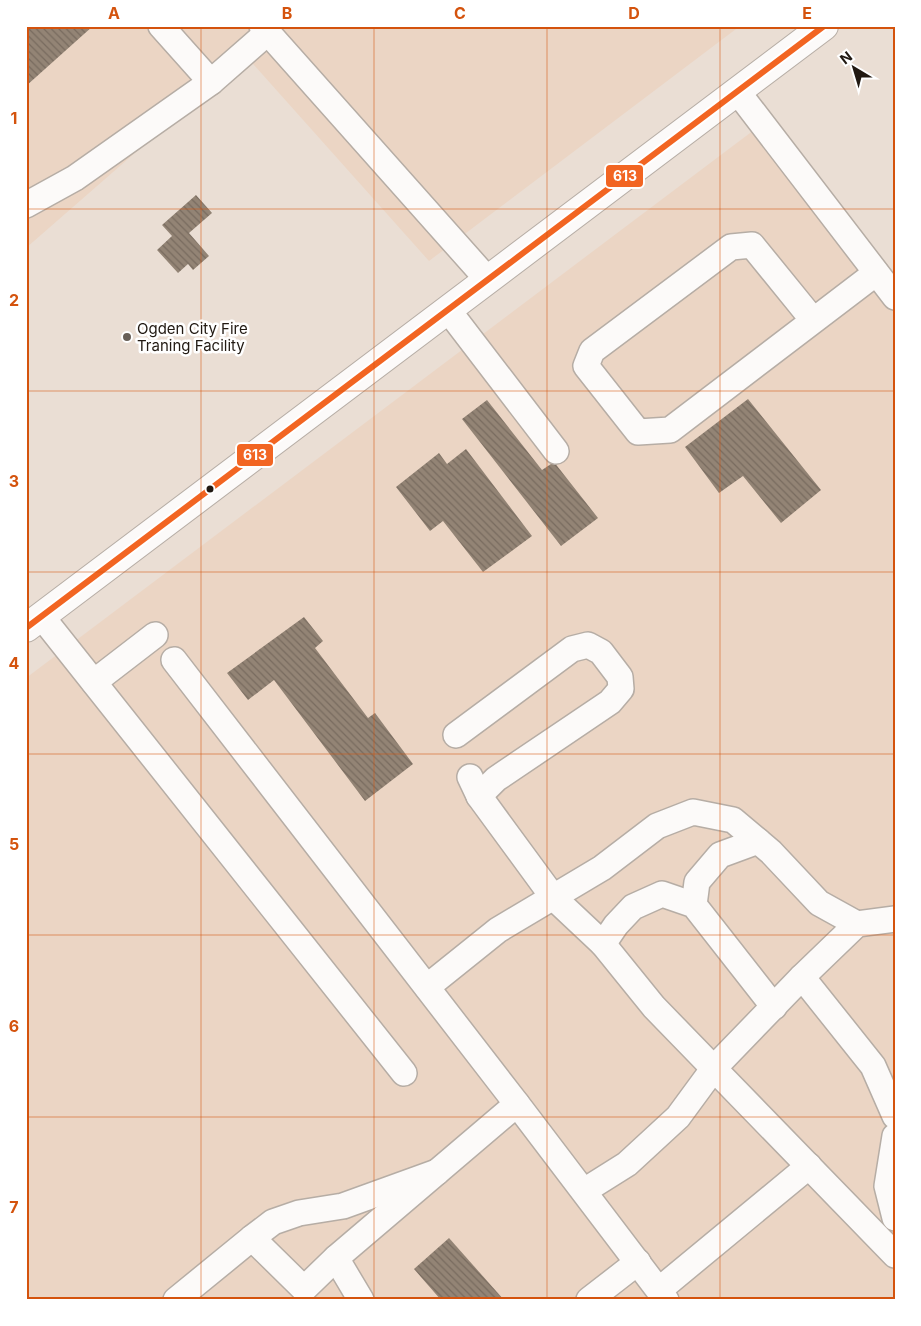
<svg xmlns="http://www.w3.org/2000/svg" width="921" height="1326" viewBox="0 0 921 1326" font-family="Inter,sans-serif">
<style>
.built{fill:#ebd5c4}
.building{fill:url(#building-back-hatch)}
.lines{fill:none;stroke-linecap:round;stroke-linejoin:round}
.minor-casing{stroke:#b6ada5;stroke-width:28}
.major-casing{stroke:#b6ada5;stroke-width:30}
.minor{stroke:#fcfaf9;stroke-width:25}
.major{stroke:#fcfaf9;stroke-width:28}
.bus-1-casing{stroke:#fff;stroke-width:10}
.bus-1{stroke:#f26522;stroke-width:6}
.grid{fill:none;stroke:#d4530d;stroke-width:1;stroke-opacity:0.55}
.poi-dot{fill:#675e56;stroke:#fff;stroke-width:2}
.bus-dot{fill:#211912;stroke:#fff;stroke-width:2}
.labels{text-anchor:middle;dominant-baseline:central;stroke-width:5;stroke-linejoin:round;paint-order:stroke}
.poi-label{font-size:15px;fill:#211912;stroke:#fff;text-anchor:start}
.line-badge{stroke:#fff;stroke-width:2}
.badge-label{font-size:14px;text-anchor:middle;font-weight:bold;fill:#fff}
.neatline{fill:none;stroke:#d4530d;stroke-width:2}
.grid-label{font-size:16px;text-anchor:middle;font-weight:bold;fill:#d4530d}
</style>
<defs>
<pattern id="building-back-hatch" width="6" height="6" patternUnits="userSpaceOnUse" patternTransform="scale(1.25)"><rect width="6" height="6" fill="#938475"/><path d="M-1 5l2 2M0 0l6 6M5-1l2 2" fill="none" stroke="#786b5f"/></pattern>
</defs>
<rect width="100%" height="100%" fill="#eaded4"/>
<g class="built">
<path d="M26 26H740L429 261 246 56 26 248Z"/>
<path d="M758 127 895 306V1300H26V678Z"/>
</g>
<g class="building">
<path d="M26 26H93L26 86Z"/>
<path d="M196 195 212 213 189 233 209 256 193 270 188 264 178 273 157 250 172 236 162 225Z"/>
<path d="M748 399 821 490 781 523 743 476 719 493 685 447Z"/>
<path d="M487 400 542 470 554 462 598 518 561 546 462 419Z"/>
<path d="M466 449 532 536 483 572 443 521 430 531 396 487 439 453 447 464Z"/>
<path d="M304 617 323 641 315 648 368 718 375 713 413 764 365 801 274 680 248 700 227 673Z"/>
<path d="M449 1238 504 1300H441L414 1269Z"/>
</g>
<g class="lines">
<g class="minor-casing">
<g id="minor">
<path d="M161 26 211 82"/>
<path d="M262 26 488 280"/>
<path d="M737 91 895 297"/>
<path d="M26 205 75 178 211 82 268 32"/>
<path d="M448 310 556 451"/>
<path d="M813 320 752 245 731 247 592 351 586 366 638 432 670 430 876 273"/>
<path d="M42 617 404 1073"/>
<path d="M174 660 517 1104 666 1300"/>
<path d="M94 682 155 635"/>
<path d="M456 735 572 649 588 645 601 652 620 677 621 689 610 702 496 779 479 796"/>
<path d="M470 777 479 796 553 897 603 944 654 1007 895 1255"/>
<path d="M694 905 697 882 720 855 758 841"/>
<path d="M603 944 616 925 633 907 662 894 694 905 774 1007"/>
<path d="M802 977 873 1066 895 1116"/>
<path d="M427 987 498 930 602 868 657 826 693 812 733 820 771 852 819 903 857 924"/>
<path d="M895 1136 887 1186 895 1218"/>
<path d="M584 1191 627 1164 678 1117 714 1068 802 977 857 924 895 919"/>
<path d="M336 1258 304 1289 252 1238 273 1222 299 1213 343 1206 437 1172"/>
<path d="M659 1290 809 1166"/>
<path d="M176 1300 252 1238"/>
<path d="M361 1300 336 1258 517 1104"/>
<path d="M589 1300 638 1262"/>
</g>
</g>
<g class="major-casing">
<path id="major" d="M26 628 824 26"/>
</g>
<use href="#minor" class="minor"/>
<use href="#major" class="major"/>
<g class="bus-1-casing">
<path id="bus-1" d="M26 628 824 26"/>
</g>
<use href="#bus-1" class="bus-1"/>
</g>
<path class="grid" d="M201 26V1300M374 26V1300M547 26V1300M720 26V1300M26 209H895M26 391H895M26 572H895M26 754H895M26 935H895M26 1117H895"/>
<circle class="poi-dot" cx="127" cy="337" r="5"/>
<circle class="bus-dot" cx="210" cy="489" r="4.5"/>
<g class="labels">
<g class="poi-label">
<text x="137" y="328">Ogden City Fire<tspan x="137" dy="17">Traning Facility</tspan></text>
</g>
</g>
<g class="line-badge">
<rect x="605" y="164" width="39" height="24" rx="5" fill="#f26522"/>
<rect x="236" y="443" width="38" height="24" rx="5" fill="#f26522"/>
</g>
<g class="badge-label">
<text x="625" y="181">613</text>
<text x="255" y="460">613</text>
</g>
<rect width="921" height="1326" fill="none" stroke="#ffffff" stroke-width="55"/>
<g transform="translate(854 68) rotate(322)" stroke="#ffffff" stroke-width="4" paint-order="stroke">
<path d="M0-4L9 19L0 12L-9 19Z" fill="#211912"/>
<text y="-8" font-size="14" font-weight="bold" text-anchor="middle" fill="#211912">N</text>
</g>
<rect x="28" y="28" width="866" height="1270" class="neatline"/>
<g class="grid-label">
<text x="114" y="19">A</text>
<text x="287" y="19">B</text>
<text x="460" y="19">C</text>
<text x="634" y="19">D</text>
<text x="807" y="19">E</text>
<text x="14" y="124">1</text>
<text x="14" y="306">2</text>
<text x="14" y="487">3</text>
<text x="14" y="669">4</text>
<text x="14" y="850">5</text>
<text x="14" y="1032">6</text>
<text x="14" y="1213">7</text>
</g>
</svg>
